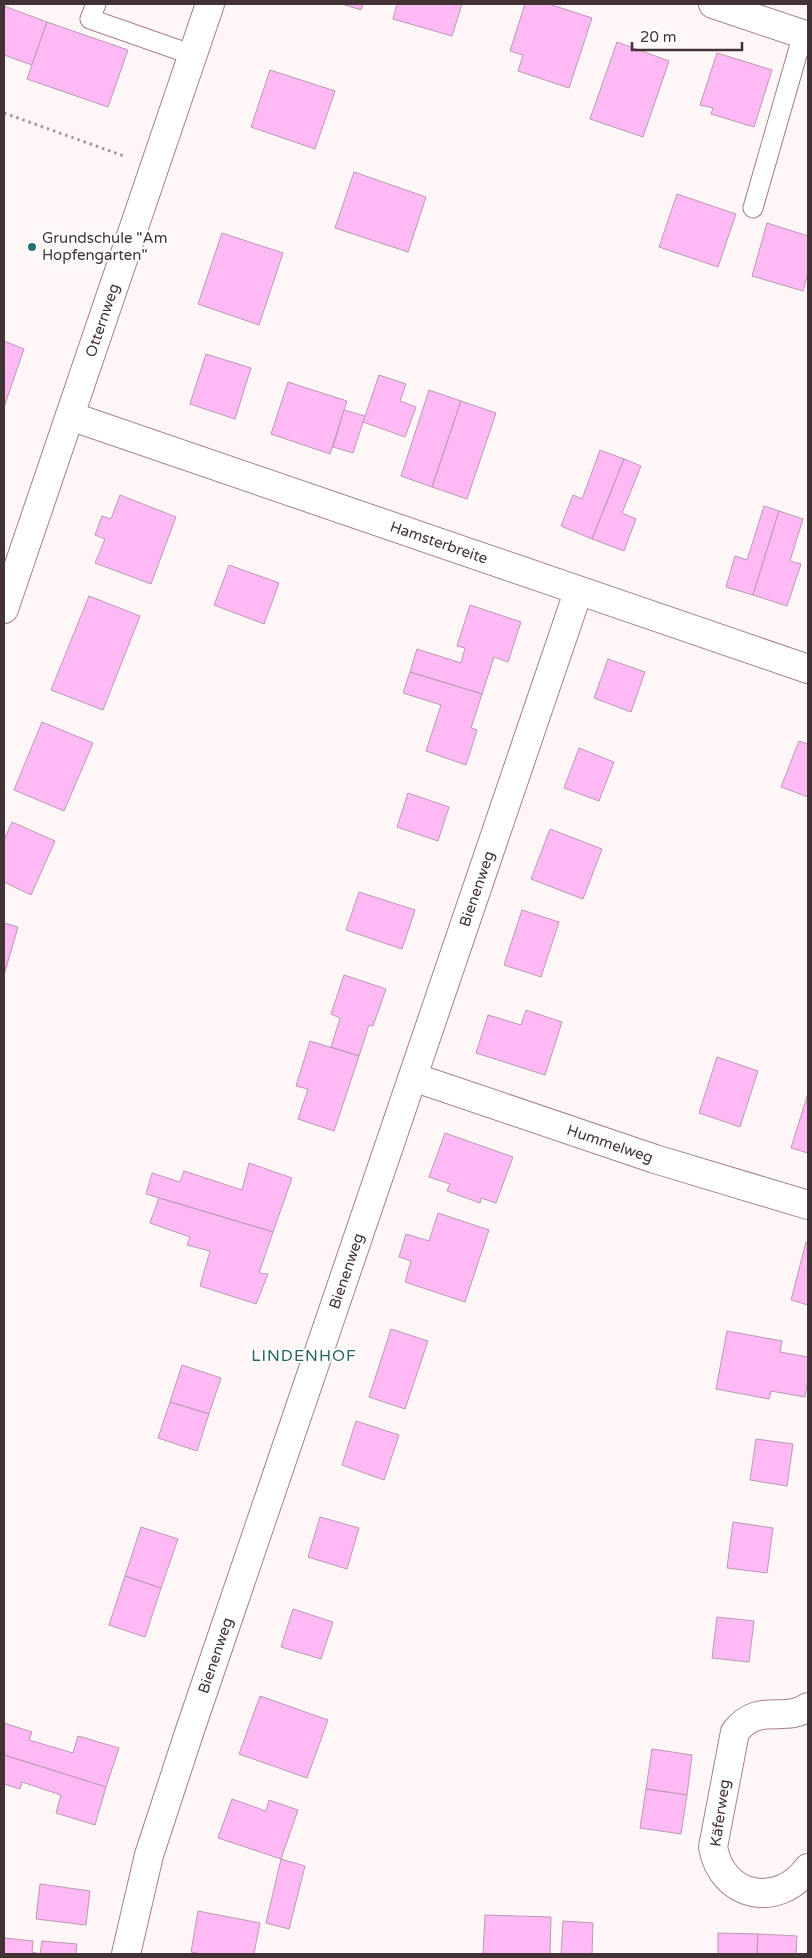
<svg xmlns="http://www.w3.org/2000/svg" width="812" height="1958" viewBox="0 0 812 1958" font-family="'Varela Round',sans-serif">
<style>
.building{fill:#ffb9f4;stroke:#b79ab2}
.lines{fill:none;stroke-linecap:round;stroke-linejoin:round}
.service-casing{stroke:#a58087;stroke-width:21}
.minor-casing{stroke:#a58087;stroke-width:30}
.path{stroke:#a39799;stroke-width:3;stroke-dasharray:2.5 4;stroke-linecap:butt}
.service{stroke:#fff;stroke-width:19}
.minor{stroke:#fff;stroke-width:28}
.poi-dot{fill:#277271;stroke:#fff;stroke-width:2}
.labels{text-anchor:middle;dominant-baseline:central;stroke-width:4;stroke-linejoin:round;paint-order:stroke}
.poi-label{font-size:15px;fill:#423235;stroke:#fff;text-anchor:start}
.street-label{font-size:15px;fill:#423235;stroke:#fff}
.neighbourhood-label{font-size:16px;letter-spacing:1px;fill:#286261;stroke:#fff}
</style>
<rect width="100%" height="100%" fill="#fff6f8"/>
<g class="building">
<path d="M342 4H363L361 10Z"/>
<path d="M397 4H462L452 36 393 19Z"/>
<path d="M525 4H549L592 18 569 88 518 71 523 55 510 51Z"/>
<path d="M4 6 47 22 32 65 4 55Z"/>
<path d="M47 22 128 50 108 107 27 79Z"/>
<path d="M617 42 669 61 643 137 590 119Z"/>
<path d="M717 53 772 70 754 127 711 114 713 108 700 105Z"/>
<path d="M270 70 335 91 315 149 251 127Z"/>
<path d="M354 172 426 197 408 252 335 228Z"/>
<path d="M677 194 736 214 718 267 659 247Z"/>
<path d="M767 223 808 236V273L803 291 752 276Z"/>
<path d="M222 233 283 253 259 325 198 304Z"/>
<path d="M4 341 24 349 4 407Z"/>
<path d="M206 354 251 368 235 419 190 404Z"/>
<path d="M379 375 406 384 400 401 416 407 405 437 363 422Z"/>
<path d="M288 382 347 401 330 454 271 434Z"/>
<path d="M429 390 461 401 432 487 401 476Z"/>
<path d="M461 401 496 413 467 499 432 487Z"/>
<path d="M344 410 365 416 353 453 333 447Z"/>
<path d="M600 450 624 459 592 539 561 526 573 495 582 499Z"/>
<path d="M624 459 641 466 622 513 636 519 624 551 592 539Z"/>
<path d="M120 495 176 517 151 584 95 563 105 539 95 535 102 516 111 519Z"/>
<path d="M764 506 779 511 753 595 726 587 735 556 747 560Z"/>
<path d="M779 511 803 519 790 561 801 564 787 606 753 595Z"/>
<path d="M229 565 279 583 264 624 214 605Z"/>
<path d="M89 596 140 616 103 710 51 690Z"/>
<path d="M470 605 521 622 508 662 494 657 482 694 410 672 417 649 461 663 465 648 457 646Z"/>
<path d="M608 659 645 672 631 712 594 698Z"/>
<path d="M410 672 482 694 471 728 477 730 466 765 426 751 441 705 403 693Z"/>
<path d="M42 722 93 743 64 811 14 790Z"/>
<path d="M799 741 808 744V797L781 787Z"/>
<path d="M579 748 614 762 599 801 564 788Z"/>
<path d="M408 793 449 807 438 841 397 827Z"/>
<path d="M12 822 55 841 31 895 4 882V840Z"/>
<path d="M550 829 602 849 583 899 531 879Z"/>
<path d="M359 892 415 910 402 949 346 930Z"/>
<path d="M522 910 559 922 541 977 504 965Z"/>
<path d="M4 923 18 927 4 975Z"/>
<path d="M344 975 386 989 373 1026 369 1025 359 1056 331 1047 340 1018 331 1014Z"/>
<path d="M526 1010 562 1022 545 1075 476 1053 488 1015 521 1025Z"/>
<path d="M310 1041 359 1056 334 1131 298 1119 308 1089 296 1086Z"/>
<path d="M717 1057 758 1071 740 1127 699 1113Z"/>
<path d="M808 1093V1153L791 1148Z"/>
<path d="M445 1133 513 1157 496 1203 481 1198 480 1203 447 1191 450 1184 429 1177Z"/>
<path d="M249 1163 292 1178 273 1232 146 1194 152 1173 180 1182 184 1171 242 1190Z"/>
<path d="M159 1198 273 1232 259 1273 268 1274 256 1304 200 1286 210 1251 187 1245 190 1237 150 1223Z"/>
<path d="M438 1213 489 1230 465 1302 405 1282 411 1261 399 1257 406 1234 429 1241Z"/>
<path d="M806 1242 808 1243V1305L791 1300Z"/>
<path d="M391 1329 428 1341 405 1409 369 1397Z"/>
<path d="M727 1331 782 1341 780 1352 808 1357V1380L805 1397 771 1391 769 1399 716 1389Z"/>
<path d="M182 1365 221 1378 209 1414 170 1402Z"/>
<path d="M170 1402 209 1414 197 1451 158 1438Z"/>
<path d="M356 1421 399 1435 384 1480 342 1465Z"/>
<path d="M756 1439 793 1444 787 1486 750 1480Z"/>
<path d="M320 1517 359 1528 347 1569 308 1557Z"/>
<path d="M733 1522 773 1528 767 1573 727 1568Z"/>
<path d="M141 1527 178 1539 161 1588 125 1576Z"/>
<path d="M125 1576 161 1588 145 1637 109 1625Z"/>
<path d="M293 1609 333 1622 321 1659 281 1647Z"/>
<path d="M717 1617 754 1621 749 1662 712 1658Z"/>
<path d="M260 1696 328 1720 307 1778 239 1754Z"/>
<path d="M4 1723 32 1732 29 1740 73 1753 78 1736 119 1748 106 1787 4 1755Z"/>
<path d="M652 1749 692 1755 687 1795 646 1789Z"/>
<path d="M4 1755 106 1787 95 1825 56 1813 61 1795 22 1782 20 1789 4 1784Z"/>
<path d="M646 1789 687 1795 681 1834 640 1828Z"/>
<path d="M232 1799 266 1811 269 1800 298 1810 281 1859 218 1838Z"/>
<path d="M281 1859 305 1866 289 1929 266 1923Z"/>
<path d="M40 1884 90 1891 86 1925 36 1919Z"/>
<path d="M198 1911 260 1923 254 1954H202L191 1952Z"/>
<path d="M485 1915 551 1917 550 1954H483Z"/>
<path d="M563 1921 593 1923 592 1954H561Z"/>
<path d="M718 1933 758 1934 757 1954H718Z"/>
<path d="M758 1934 797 1936 796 1954H757Z"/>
<path d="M4 1938 33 1941 32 1952 40 1954 42 1941 77 1944 76 1954H4Z"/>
</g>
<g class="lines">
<g class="service-casing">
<g id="service">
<path d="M96 4 90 19 193 55"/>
<path d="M753 208 803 34"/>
</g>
</g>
<g class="minor-casing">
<g id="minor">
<path d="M713 4 808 36"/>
<path id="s1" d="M70 416 808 669"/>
<path id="s2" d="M4 609 210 4"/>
<path id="s3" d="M413 1077 655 1159 808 1205"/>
<path d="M808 1707C784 1724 759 1701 735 1732L713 1847C722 1898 778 1909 808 1868"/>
<path id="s4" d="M126 1954 149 1855 190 1730 578 592"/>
</g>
</g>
<path class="path" d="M4 113 124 156"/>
<use href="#service" class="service"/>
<use href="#minor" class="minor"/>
</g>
<circle class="poi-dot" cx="32" cy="247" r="5"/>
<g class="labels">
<g class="poi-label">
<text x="42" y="238">Grundschule "Am<tspan x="42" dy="17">Hopfengarten"</tspan></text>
</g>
<g class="street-label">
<text stroke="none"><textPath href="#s2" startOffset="305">Otternweg</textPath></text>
<text stroke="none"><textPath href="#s1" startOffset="390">Hamsterbreite</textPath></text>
<text stroke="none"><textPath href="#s4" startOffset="1122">Bienenweg</textPath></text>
<text stroke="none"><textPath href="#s3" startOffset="208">Hummelweg</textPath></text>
<text stroke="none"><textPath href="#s4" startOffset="718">Bienenweg</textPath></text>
<text stroke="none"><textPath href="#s4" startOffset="312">Bienenweg</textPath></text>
<text transform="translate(720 1813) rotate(-82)">Käferweg</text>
</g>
<g class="neighbourhood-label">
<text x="304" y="1356">LINDENHOF</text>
</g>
</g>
<rect width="812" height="1958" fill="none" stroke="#423235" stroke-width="10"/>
<path d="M632 42v8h110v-8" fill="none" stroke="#423235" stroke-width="2.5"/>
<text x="640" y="42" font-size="15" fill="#423235" stroke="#ffffff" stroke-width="4" paint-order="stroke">20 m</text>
</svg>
